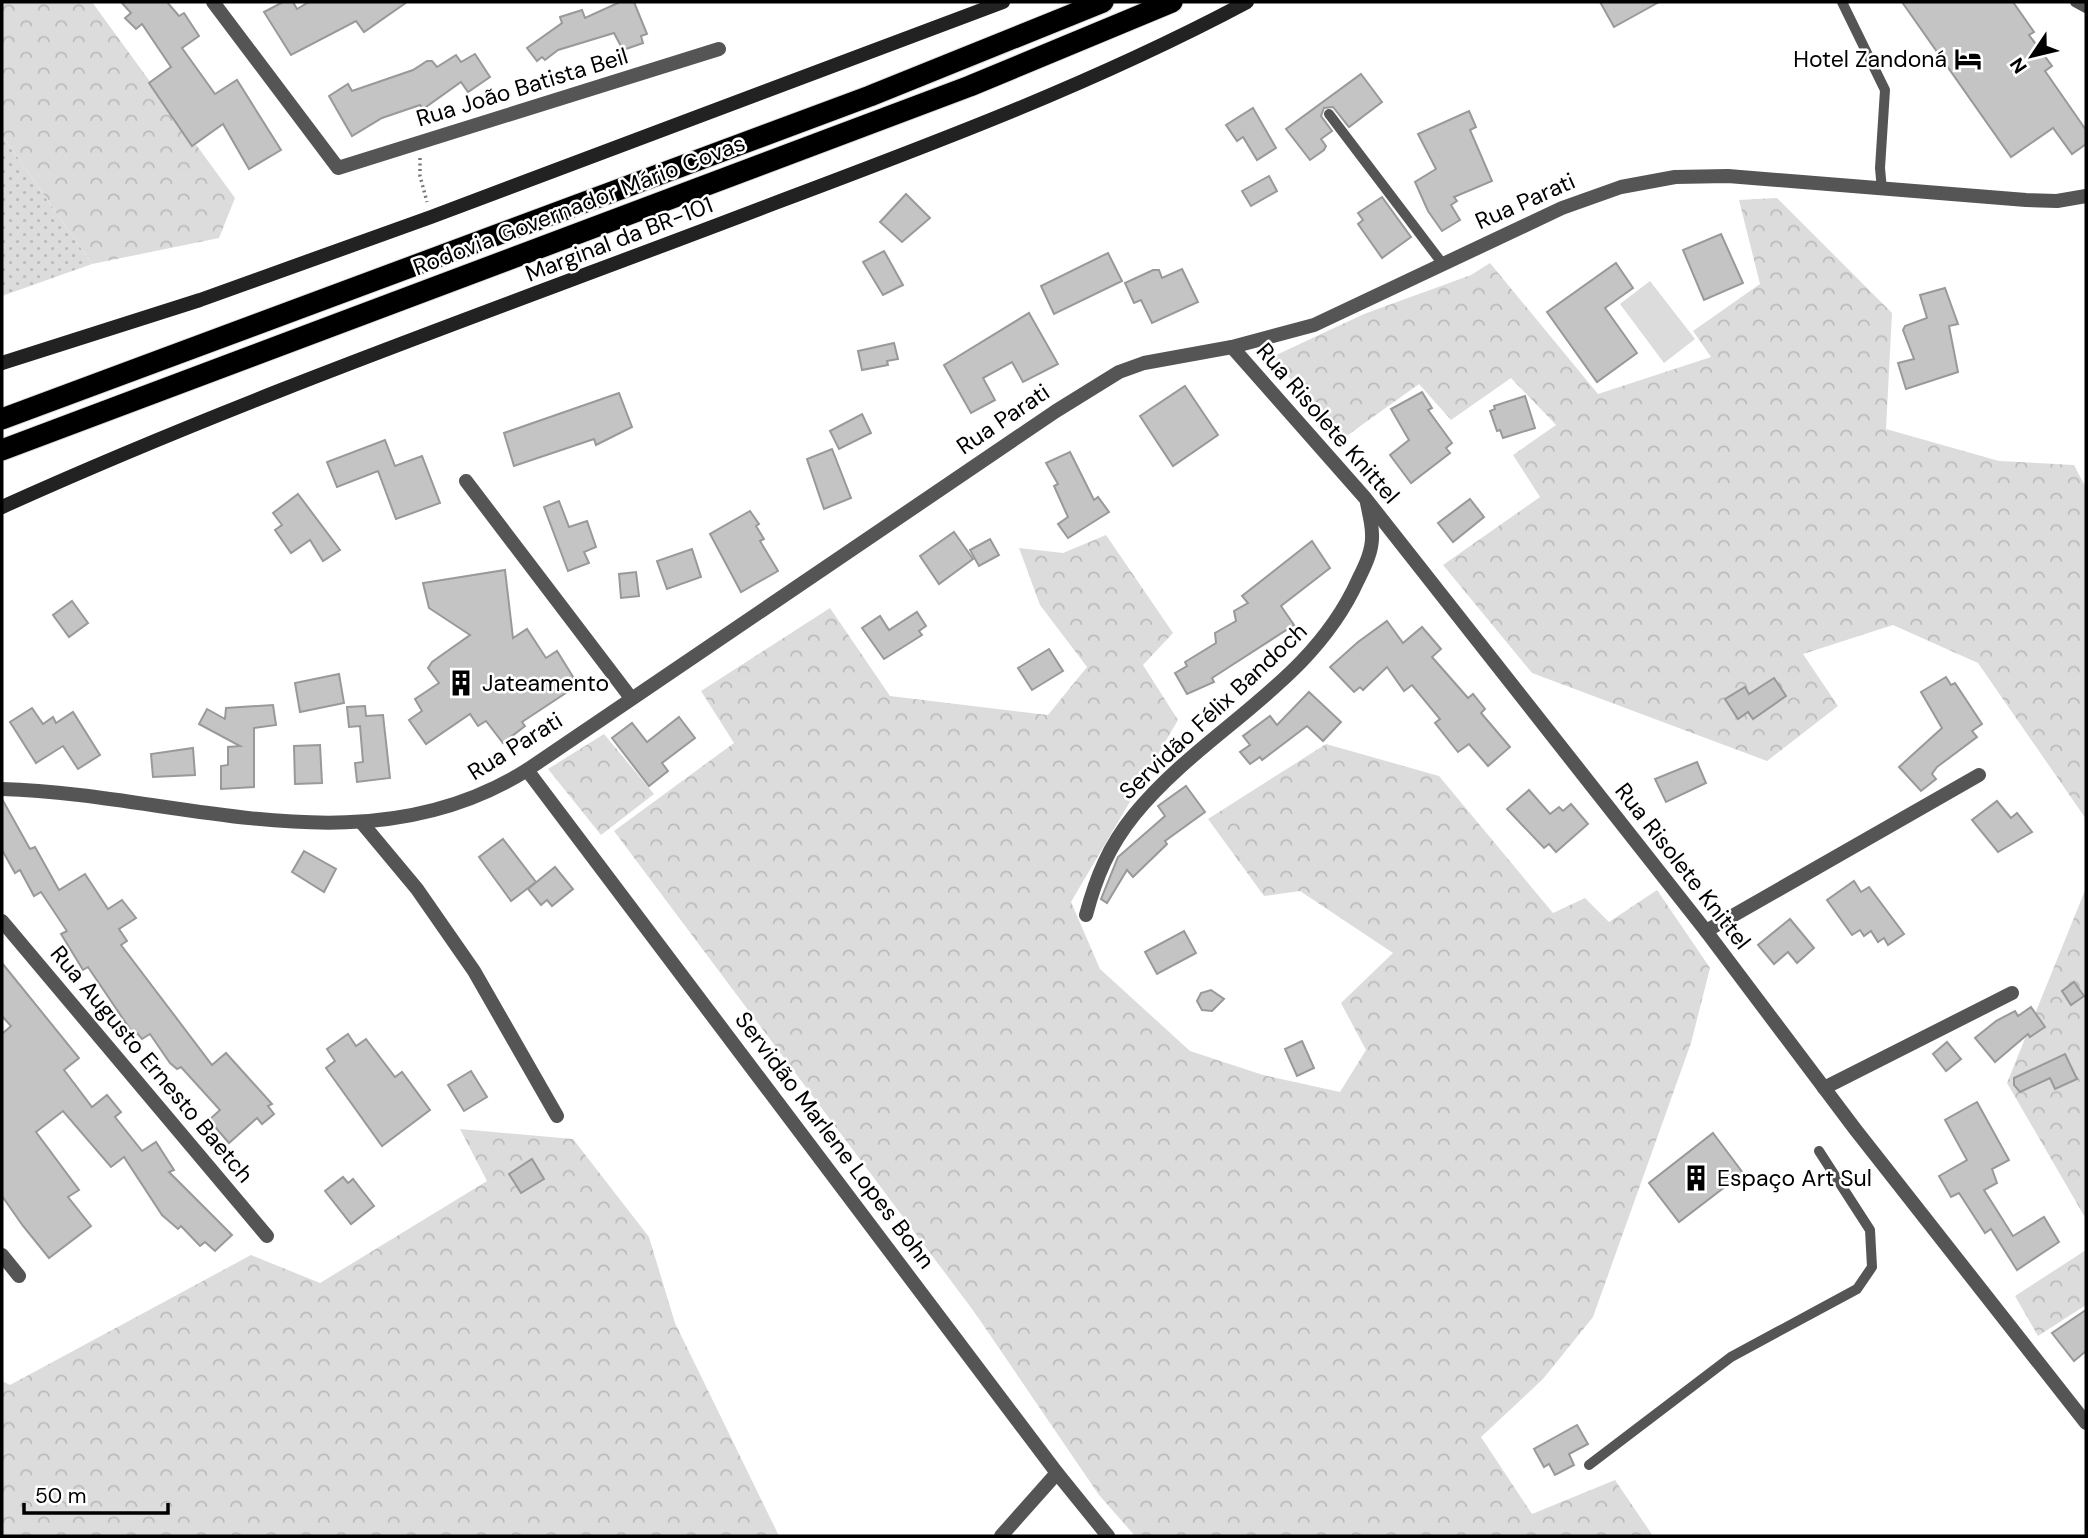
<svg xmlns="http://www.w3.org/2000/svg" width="2088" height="1538" viewBox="0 0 2088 1538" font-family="'DM Sans',sans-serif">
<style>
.grass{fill:url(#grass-dots)}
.forest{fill:url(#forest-crowns)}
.pitch{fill:#dcdcdc}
.building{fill:#c4c4c4;stroke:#999;stroke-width:2}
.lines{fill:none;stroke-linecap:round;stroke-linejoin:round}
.highway-casing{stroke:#dbdbdb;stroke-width:23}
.path{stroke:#777;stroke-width:3.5;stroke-dasharray:2 3.5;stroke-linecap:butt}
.lane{stroke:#555;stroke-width:10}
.street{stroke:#555;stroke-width:14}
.secondary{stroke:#222;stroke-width:14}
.highway{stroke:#000;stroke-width:21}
.labels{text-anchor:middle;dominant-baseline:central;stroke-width:5;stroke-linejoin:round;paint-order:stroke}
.poi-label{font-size:23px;fill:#000;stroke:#fff;text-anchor:start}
.street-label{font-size:23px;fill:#000;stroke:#fff}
</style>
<defs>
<pattern id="grass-dots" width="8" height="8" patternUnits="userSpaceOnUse" patternTransform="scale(1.75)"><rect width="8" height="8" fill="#dcdcdc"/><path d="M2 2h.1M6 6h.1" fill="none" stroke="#bbb" stroke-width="1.8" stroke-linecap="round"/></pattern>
<pattern id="forest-crowns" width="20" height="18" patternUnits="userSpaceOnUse" patternTransform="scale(1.75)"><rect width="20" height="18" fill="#dcdcdc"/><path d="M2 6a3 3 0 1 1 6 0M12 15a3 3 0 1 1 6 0" fill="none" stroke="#bbb"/></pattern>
</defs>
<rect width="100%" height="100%" fill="#fff"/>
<path class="grass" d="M2 135 92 264 2 296Z"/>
<g class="forest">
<path d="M2 2H92L235 198 219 238 92 264 2 135Z"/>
<path d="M1777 198 1892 313 1886 429 1999 461 2074 465 2086 488V819L1978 663 1893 625 1803 654 1838 706 1767 761 1532 673 1443 565 1540 497 1513 455 1556 425 1511 378 1451 420 1419 384 1341 440 1272 357 1364 314 1471 275 1490 263 1598 394 1711 357 1693 331 1760 284 1739 200Z"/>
<path d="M1106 535 1173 633 1143 665 1178 720 1071 902 1100 969 1190 1051 1263 1075 1340 1092 1366 1050 1341 1003 1393 953 1300 891 1264 896 1208 819 1326 744 1439 776 1553 913 1585 898 1609 922 1657 890 1710 968 1691 1043 1593 1317 1543 1379 1481 1437 1532 1514 1615 1480 1653 1536H1135L1099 1495 975 1313 614 831 734 743 701 691 830 608 890 696 1048 715 1087 667 1040 605 1019 548 1063 553Z"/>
<path d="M604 734 654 794 601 835 548 769Z"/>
<path d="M2086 888V1219L2007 1083Z"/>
<path d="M460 1129 573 1139 649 1237 675 1323 779 1536H2V1381L10 1385 251 1255 320 1283 487 1181Z"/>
<path d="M2086 1250V1305L2038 1336 2015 1296Z"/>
</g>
<path class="pitch" d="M1650 281 1695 339 1664 363 1620 304Z"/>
<g class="building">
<path d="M121 2H167L179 16 184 13 199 36 182 48 215 94 237 80 281 150 249 169 223 124 192 146 149 83 171 67 142 24 136 29 125 18 131 13Z"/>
<path d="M283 2H293L297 9 309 2H407L364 32 356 21 291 55 264 12Z"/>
<path d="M620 2H634L647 34 641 36 643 43 623 50 614 33 558 50 545 60 542 57 537 61 527 48 562 23 560 17 582 10 585 18Z"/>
<path d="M1600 2H1659L1614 27Z"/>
<path d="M1902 2H2013L2034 32 2029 35 2052 66 2045 71 2086 130V144L2072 154 2053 128 2011 157Z"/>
<path d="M475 54 490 77 468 92 461 82 423 109 420 105 382 118 352 136 329 96 348 84 352 91 413 70 427 61H432L437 67 456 55 461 62Z"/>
<path d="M1361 74 1382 102 1349 127 1333 107 1324 108 1321 116 1332 131 1321 139 1326 146 1324 150 1310 160 1286 129Z"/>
<path d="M1253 108 1276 148 1257 160 1243 137 1237 141 1226 125Z"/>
<path d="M1469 111 1476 127 1470 130 1492 181 1454 197 1457 201 1451 205 1460 220 1442 231 1428 211 1415 182 1436 169 1418 134Z"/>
<path d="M1269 176 1277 191 1251 206 1242 191Z"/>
<path d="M906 194 930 218 902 242 880 222Z"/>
<path d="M1382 197 1411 237 1382 258 1358 224 1363 220 1358 213Z"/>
<path d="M1721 234 1743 283 1704 300 1683 250Z"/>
<path d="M884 251 903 285 883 295 863 262Z"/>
<path d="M1108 253 1122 281 1054 314 1041 286Z"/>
<path d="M1616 263 1633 288 1605 308 1637 353 1597 382 1547 312Z"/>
<path d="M1182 269 1198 302 1152 323 1141 300 1134 303 1125 283 1153 270H1159L1162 278Z"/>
<path d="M1945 288 1958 324 1949 326 1958 372 1906 389 1898 363 1914 359 1903 330 1905 326 1927 318 1920 295Z"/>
<path d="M1029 313 1058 364 1023 382 1012 362 983 378 995 400 971 413 944 365Z"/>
<path d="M894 343 898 359 887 361 888 365 862 370 858 351Z"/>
<path d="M1185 386 1218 435 1173 466 1140 416Z"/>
<path d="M1422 392 1432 408 1428 410 1452 443 1446 448 1450 453 1411 483 1390 455 1409 440 1391 409Z"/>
<path d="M619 393 632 427 596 445 594 439 514 466 504 433Z"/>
<path d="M1525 396 1535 428 1503 438 1500 430 1497 431 1490 411 1495 409 1494 406Z"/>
<path d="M862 414 871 433 839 449 830 431Z"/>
<path d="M385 440 395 466 422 456 440 503 396 519 378 471 337 487 327 462Z"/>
<path d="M832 449 851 498 824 509 807 459Z"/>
<path d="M1070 452 1094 500 1098 497 1109 512 1068 538 1058 524 1068 517 1054 486 1058 484 1046 463Z"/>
<path d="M298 494 340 550 323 561 310 540 291 553 275 530 282 525 273 513Z"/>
<path d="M1470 499 1484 517 1453 542 1438 523Z"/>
<path d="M559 501 569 527 587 521 596 547 584 552 589 563 568 571 544 507Z"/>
<path d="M750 511 759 524 756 526 764 539 760 541 778 571 741 592 710 534Z"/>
<path d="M954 532 973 559 939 584 920 556Z"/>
<path d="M990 539 999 555 979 566 970 550Z"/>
<path d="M1312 541 1330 568 1281 606 1294 625 1212 678 1214 682 1187 694 1175 673 1187 666 1185 662 1216 643 1215 633 1236 621 1234 611 1248 603 1242 596Z"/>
<path d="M692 549 701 577 667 589 657 561Z"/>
<path d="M505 570 513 638 527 629 546 658 557 651 578 685 522 722 525 726 503 743 486 721 478 726 470 714 426 744 409 720 422 711 415 699 439 683 428 668 432 662 470 635 429 608 423 583Z"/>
<path d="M636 572 639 596 621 598 619 574Z"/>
<path d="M72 601 88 623 69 637 53 615Z"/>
<path d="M917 612 926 626 919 631 922 635 884 659 862 628 880 616 889 630Z"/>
<path d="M1387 621 1403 643 1422 627 1441 649 1432 657 1468 698 1473 694 1485 709 1481 713 1510 747 1488 766 1469 744 1458 752 1435 723 1440 719 1412 685 1404 691 1387 667 1363 690 1360 687 1354 692 1330 667 1358 642Z"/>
<path d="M1049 649 1063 671 1032 690 1018 668Z"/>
<path d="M339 674 344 703 300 712 295 683Z"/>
<path d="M1946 677 1951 685 1955 683 1982 724 1972 731 1977 737 1937 767 1932 774 1936 779 1921 791 1899 767 1942 728 1921 692Z"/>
<path d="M1774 678 1786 696 1753 719 1748 712 1738 719 1725 699 1745 687 1749 694Z"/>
<path d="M1309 692 1341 722 1323 741 1307 726 1262 760 1260 757 1250 764 1240 752 1250 745 1243 736 1270 716 1277 725Z"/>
<path d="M273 705 276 725 254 728V787L221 789V766L228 765V747L240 746 199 724 207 709 225 719 226 708Z"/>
<path d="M365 706 366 716 383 715 390 778 357 782 355 763 363 762 360 726 349 727 347 707Z"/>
<path d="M32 708 43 724 53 717 56 723 73 712 100 755 78 769 63 746 36 763 10 722Z"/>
<path d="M679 717 695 738 662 763 668 771 649 786 612 738 632 723 647 742Z"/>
<path d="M320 745 322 783 295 784 294 746Z"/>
<path d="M193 748 195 775 153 777 151 754Z"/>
<path d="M1697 762 1706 783 1666 802 1655 779Z"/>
<path d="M1186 786 1205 812 1165 841 1167 844 1133 877 1127 870 1107 903 1101 899 1118 857 1165 816 1158 806Z"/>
<path d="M1529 790 1550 814 1559 807 1563 811 1571 804 1588 824 1556 852 1549 844 1544 848 1507 809Z"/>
<path d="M2 799 30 849 35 847 59 890 85 874 108 909 122 900 136 918 119 929 127 941 121 945 212 1065 226 1053 272 1104 268 1106 274 1114 262 1124 257 1118 229 1143 209 1120 220 1110 181 1067 177 1069 170 1063 150 1034 142 1039 137 1033 134 1035 88 967 83 970 61 934 67 931 41 892 34 896 20 870 15 873 2 850Z"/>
<path d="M1997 801 2011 818 2017 813 2032 832 1998 852 1972 820Z"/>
<path d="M503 839 536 882 511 901 479 857Z"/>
<path d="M304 851 336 869 324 892 292 872Z"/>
<path d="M555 867 573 889 552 906 547 900 541 905 528 889Z"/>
<path d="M1854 881 1861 892 1869 887 1904 934 1888 945 1884 938 1878 942 1871 931 1864 936 1860 930 1852 935 1827 900Z"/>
<path d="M1790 919 1814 948 1797 963 1788 952 1774 964 1758 945Z"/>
<path d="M1184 931 1196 953 1157 974 1145 952Z"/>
<path d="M2 963 79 1058 64 1070 92 1107 107 1095 121 1112 115 1117 142 1151 156 1142 174 1170 169 1172 232 1235 215 1251 205 1242 200 1246 181 1226 178 1229 162 1215 124 1157 111 1167 63 1111 36 1132 79 1190 68 1197 91 1226 49 1258 23 1226 2 1196V1034L11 1026 2 1016Z"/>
<path d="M2074 982 2084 996 2071 1005 2062 991Z"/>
<path d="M1211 990 1224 999 1212 1011 1202 1010 1197 1001 1201 993Z"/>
<path d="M2031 1007 2045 1027 2030 1037 2028 1034 1995 1062 1975 1038 1996 1021 2015 1011 2018 1016Z"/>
<path d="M348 1034 356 1046 366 1039 395 1077 402 1072 430 1110 382 1146 326 1068 335 1061 327 1049Z"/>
<path d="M1302 1041 1314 1068 1297 1076 1285 1049Z"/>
<path d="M1947 1042 1961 1059 1946 1071 1933 1054Z"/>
<path d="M2065 1054 2077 1079 2055 1089 2050 1078 2020 1092 2014 1085V1078Z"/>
<path d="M471 1071 487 1097 464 1111 448 1085Z"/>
<path d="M1977 1102 2009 1160 1992 1169 1997 1183 1984 1190 2013 1236 2044 1217 2059 1242 2017 1270 1991 1229 1985 1233 1959 1193 1951 1197 1939 1176 1967 1160 1945 1120Z"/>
<path d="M1713 1133 1743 1173 1679 1222 1649 1183Z"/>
<path d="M532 1159 544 1179 521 1193 509 1174Z"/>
<path d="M343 1177 348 1183 353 1179 374 1206 351 1224 325 1191Z"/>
<path d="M2086 1310V1351L2074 1361 2052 1333Z"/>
<path d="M1577 1425 1588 1444 1569 1454 1574 1465 1555 1475 1549 1464 1544 1467 1534 1449Z"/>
</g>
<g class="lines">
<g class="highway-casing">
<g id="highway">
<path d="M2 419 870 96 1103 2"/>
<path d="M2 450 970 86 1172 2"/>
</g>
</g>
<path class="path" d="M420 158V176L427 202"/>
<g class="lane">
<path d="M1842 2 1885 90 1880 168 1882 190"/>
<path d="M2075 2 2086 8"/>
<path d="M1329 114 1442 263"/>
<path d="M1589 1465 1731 1357 1857 1289 1872 1267 1870 1230 1819 1151"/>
</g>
<g class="street">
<path d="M213 2 338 168 719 49"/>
<path d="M1232 347 1366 499 1706 931 1855 1129 2086 1423"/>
<path d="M466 481 631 698"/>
<path d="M527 770 1057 1473 1108 1536"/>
<path d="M2 789C179 794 363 873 527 770L1056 411 1119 372 1144 363 1232 347 1314 325 1562 208 1621 187 1675 177 1728 176 2026 200 2057 201 2086 196"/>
<path d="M362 823 417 889 474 971 557 1116"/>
<path d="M1086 915C1096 877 1109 846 1134 815 1204 729 1311 685 1358 580 1365 566 1373 550 1372 534 1372 524 1369 513 1367 503"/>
<path d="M2 921 267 1236"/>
<path d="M1706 931 1979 775"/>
<path d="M1824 1088 2012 993"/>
<path d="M2 1255 19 1276"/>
<path d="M1001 1536 1057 1473"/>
</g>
<g class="secondary">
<path d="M2 363 200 300 431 217 1003 2"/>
<path d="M2 507C254 393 517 302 775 203 935 143 1097 82 1247 2"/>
</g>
<use href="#highway" class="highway"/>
</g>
<defs>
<g id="hotel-bare" transform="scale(2.1)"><path d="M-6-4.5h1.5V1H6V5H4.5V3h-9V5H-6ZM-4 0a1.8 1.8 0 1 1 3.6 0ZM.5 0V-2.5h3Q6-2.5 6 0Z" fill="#000" stroke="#fff" stroke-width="2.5" paint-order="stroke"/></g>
<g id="building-bare" transform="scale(2.1)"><path d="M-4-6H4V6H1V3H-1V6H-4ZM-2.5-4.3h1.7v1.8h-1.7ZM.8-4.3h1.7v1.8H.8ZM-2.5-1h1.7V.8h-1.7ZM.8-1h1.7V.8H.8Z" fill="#000" stroke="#fff" stroke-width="2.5" paint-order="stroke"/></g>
</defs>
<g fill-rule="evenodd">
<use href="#hotel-bare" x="1968" y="59"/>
<use href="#building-bare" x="461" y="683"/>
<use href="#building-bare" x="1696" y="1178"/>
</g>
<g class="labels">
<g class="poi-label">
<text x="1947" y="59" text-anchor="end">Hotel Zandoná</text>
<text x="482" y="683">Jateamento</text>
<text x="1717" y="1178">Espaço Art Sul</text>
</g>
<g class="street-label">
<text transform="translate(522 87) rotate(-17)">Rua João Batista Beil</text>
<text transform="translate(1525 201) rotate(-24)">Rua Parati</text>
<text transform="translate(579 205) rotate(-21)">Rodovia Governador Mário Covas</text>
<text transform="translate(619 239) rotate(-21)">Marginal da BR-101</text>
<text transform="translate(1003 419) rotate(-34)">Rua Parati</text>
<text transform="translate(1328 423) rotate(49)">Rua Risolete Knittel</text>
<text transform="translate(1213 711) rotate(-43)">Servidão Félix Bandoch</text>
<text transform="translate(515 746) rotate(-32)">Rua Parati</text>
<text transform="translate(1683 866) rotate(52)">Rua Risolete Knittel</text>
<text transform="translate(152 1064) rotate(50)">Rua Augusto Ernesto Baetch</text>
<text transform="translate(835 1140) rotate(53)">Servidão Marlene Lopes Bohn</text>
</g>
</g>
<rect width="2088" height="1538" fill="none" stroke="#000000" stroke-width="7"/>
<g transform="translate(2032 56) rotate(235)" stroke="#ffffff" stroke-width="5" paint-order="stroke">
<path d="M0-5L12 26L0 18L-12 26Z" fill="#000000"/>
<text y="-10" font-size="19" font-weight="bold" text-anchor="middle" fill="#000000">N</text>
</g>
<path d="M24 1503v10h144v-10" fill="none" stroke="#000000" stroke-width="3.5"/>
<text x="35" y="1503" font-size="21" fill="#000000" stroke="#ffffff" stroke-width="5" paint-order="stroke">50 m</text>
</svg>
